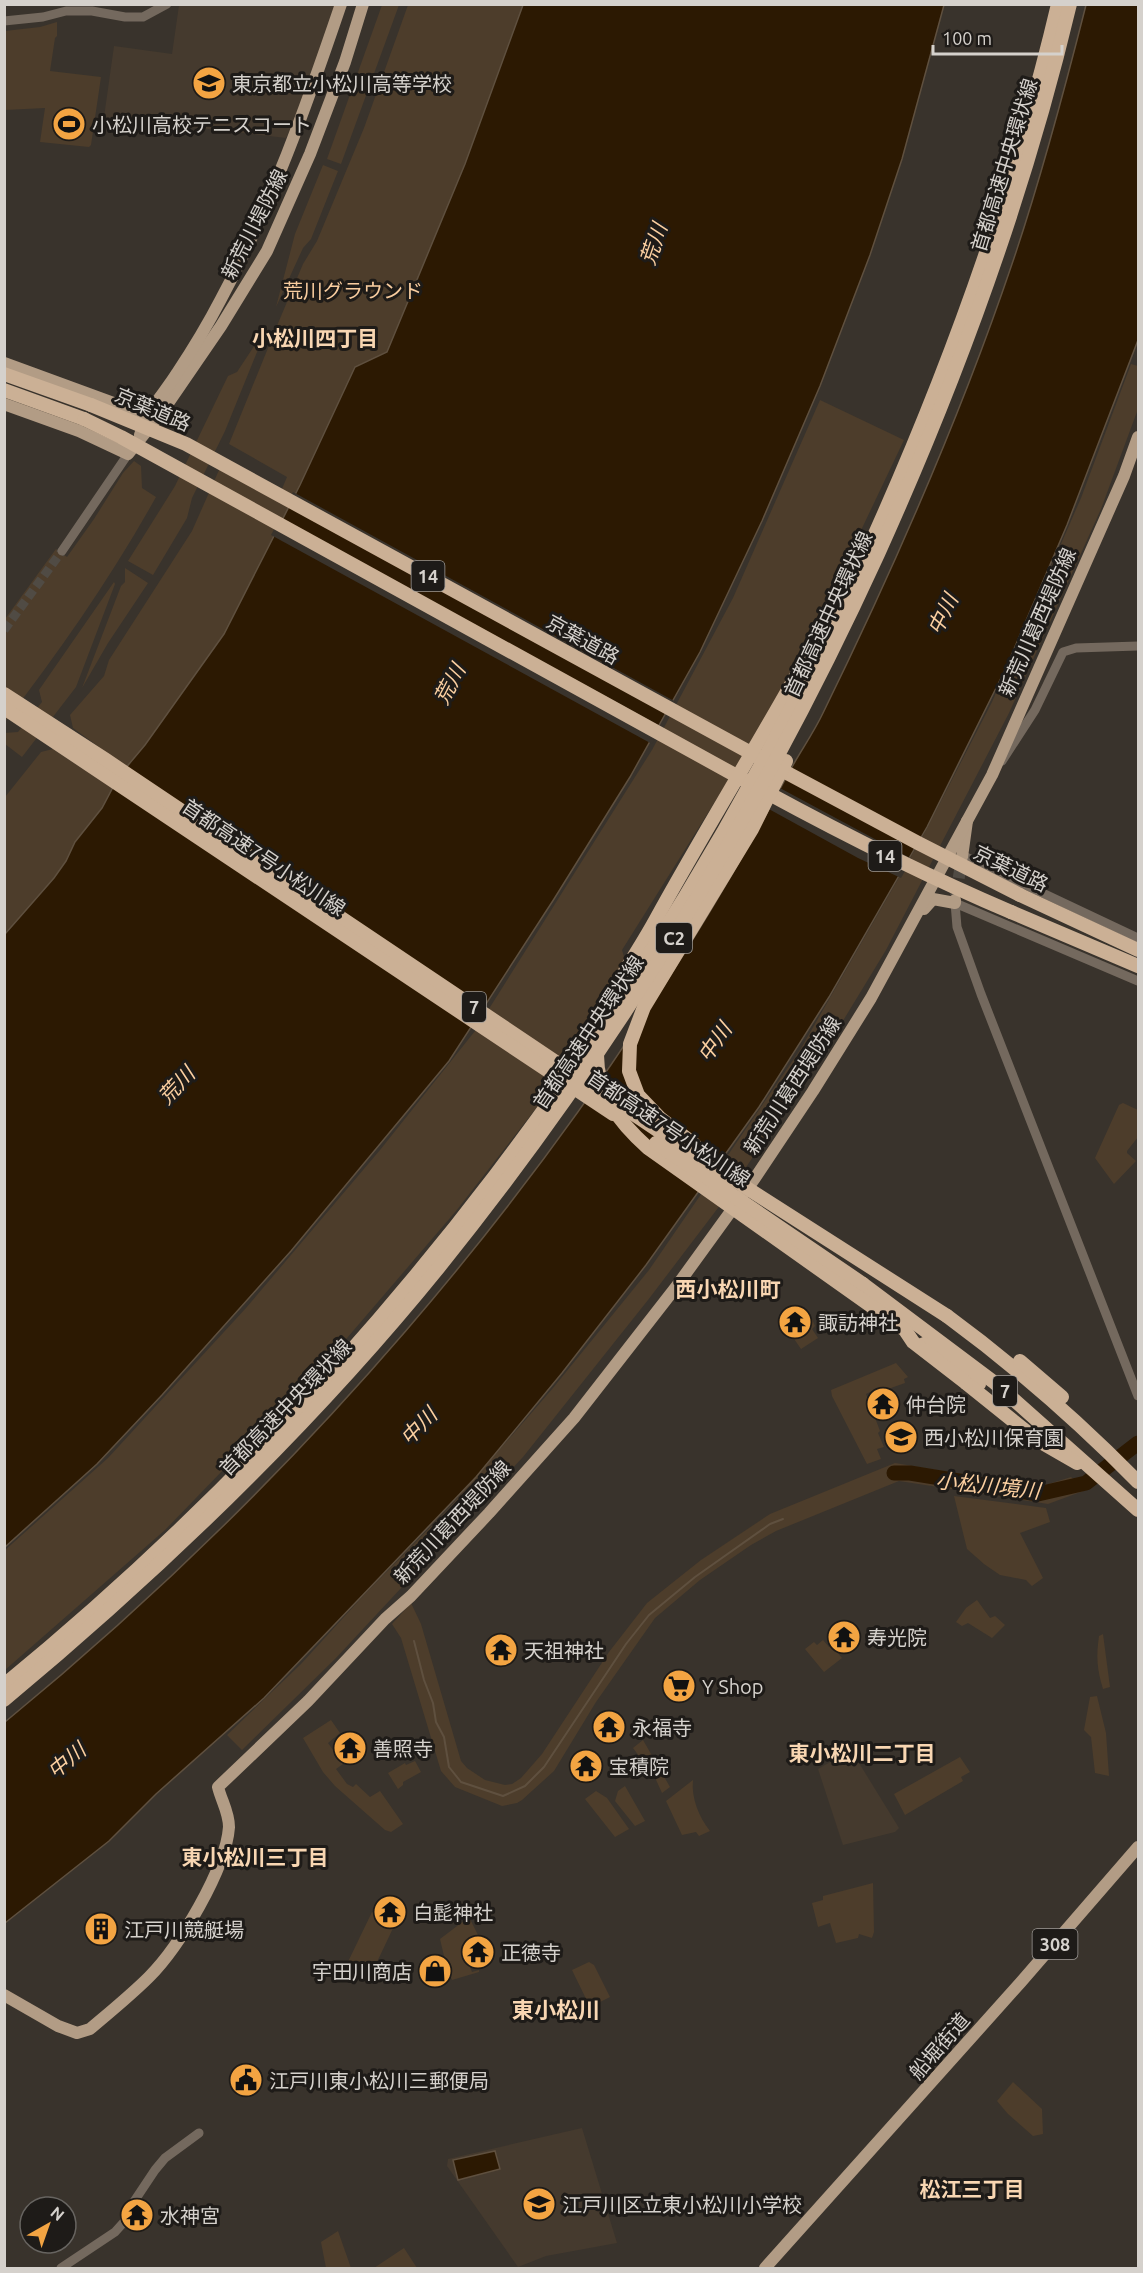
<svg xmlns="http://www.w3.org/2000/svg" width="1143" height="2273" viewBox="0 0 1143 2273" font-family="Ubuntu,'Noto Sans JP',sans-serif">
<style>
.built{fill:#453a2e}
.green{fill:#4d3d2b}
.water{fill:#2c1902;stroke:#5f503f;stroke-width:1.5}
.pier{fill:#39332c}
.lines{fill:none;stroke-linecap:round;stroke-linejoin:round}
.stream{stroke:#5f503f;stroke-width:2}
.river{stroke:#2c1902;stroke-width:15}
.minor-tunnel{stroke:#504b44;stroke-width:9;stroke-dasharray:9 4.5;stroke-linecap:butt}
.major-tunnel{stroke:#504b44;stroke-width:12;stroke-dasharray:12 6;stroke-linecap:butt}
.minor{stroke:#74695e;stroke-width:9}
.major{stroke:#b29c85;stroke-width:12}
.highway{stroke:#cbb095;stroke-width:14}
.highway-bridge{stroke:#cbb095;stroke-width:14}
.labels{text-anchor:middle;dominant-baseline:central;stroke-width:6;stroke-linejoin:round;paint-order:stroke}
.shield{fill:#1e1b18;stroke:#9e9a96;stroke-width:1.5}
.shield-label{font-size:18px;font-weight:bold;fill:#d5d1cc}
.poi-label{font-size:20px;fill:#d5d1cc;stroke:#1e1b18;text-anchor:start}
.street-label{font-size:20px;fill:#d5d1cc;stroke:#1e1b18}
.park-label{font-size:20px;fill:#f9cd9f;stroke:#1e1b18}
.water-label{font-size:21px;font-style:italic;fill:#fbcfa0;stroke:#1e1b18}
.neighbourhood-label{font-size:21px;font-weight:bold;fill:#f8d6b2;stroke:#1e1b18}
.quarter-label{font-size:22px;font-weight:bold;fill:#f8d6b2;stroke:#1e1b18}
</style>
<rect width="100%" height="100%" fill="#39332c"/>
<g class="built">
<path d="M179 5H337L299 111 286 138 104 117 114 46 172 54Z"/>
<path d="M851 1750 899 1828 895 1832 843 1845 818 1769Z"/>
<path d="M582 2128 617 2243 546 2256 518 2267 447 2166 448 2159Z"/>
</g>
<g class="green">
<path d="M382 5H399L341 164 327 159Z"/>
<path d="M408 5H523L465 164 387 352 355 367 300 485 224 634 145 745 119 776 102 808 75 842 66 861 54 878 5 934V797L41 752 53 749 83 769 99 747 73 728 70 715 104 676 109 660 192 531 223 461 281 491 287 477 229 444 279 321 303 264 317 241 364 128Z"/>
<path d="M57 22V36L55 38 50 71 101 77 91 145 89 147 40 142 45 108 5 110V31L40 27Z"/>
<path d="M323 165 338 171 311 239 303 248 276 307 295 234Z"/>
<path d="M268 325 225 431 192 498 187 518 153 575 128 561 175 486 228 376 237 372Z"/>
<path d="M1131 364 1138 366V409L1101 509 1009 713 886 950 821 1057 721 1204 648 1300 523 1457 336 1658 242 1750 227 1735 301 1664 364 1595 449 1508 553 1388 649 1270 800 1050 924 834 992 702 1081 498Z"/>
<path d="M820 400 904 440 785 690 622 950 629 973 555 1084 456 1211 317 1373 165 1530 5 1670 4 1551 108 1458 246 1308 380 1150 475 1031 652 750 733 598Z"/>
<path d="M134 461 141 466 142 488 156 497C112 576 60 651 5 722V619L56 549 67 557 94 519 123 473Z"/>
<path d="M125 568 148 583 108 643 82 688 121 586 125 582Z"/>
<path d="M114 582 115 584 76 687 22 757 5 744 4 733 18 732 42 702 39 690Z"/>
<path d="M1123 1103 1138 1110V1137L1127 1151V1153L1136 1161 1114 1184 1095 1158 1119 1105Z"/>
<path d="M808 1310 815 1326 812 1329 818 1338 801 1349 788 1330 800 1323 796 1316Z"/>
<path d="M896 1363 908 1377 904 1379 905 1383 874 1394 872 1391 866 1394 880 1431 878 1433 884 1447 877 1449 881 1459 867 1464 832 1396 831 1390Z"/>
<path d="M895 1463 1039 1487 1071 1477 1086 1490 1048 1504 899 1481 776 1531 751 1545 700 1580 655 1618 596 1702 554 1771 522 1800 517 1803 502 1806 455 1787 441 1771 401 1638 392 1624 411 1603 421 1624 461 1761 467 1768 485 1780 505 1785 512 1784 521 1778 542 1754 609 1652 647 1603 701 1560 770 1514Z"/>
<path d="M954 1496 1046 1508 1050 1522 1020 1533 1043 1578 1032 1586 1026 1580 1000 1575 984 1564 967 1549Z"/>
<path d="M977 1600 990 1618 995 1616 1005 1625 992 1638 968 1623 962 1626 956 1622 966 1608Z"/>
<path d="M1103 1634 1110 1687 1103 1689C1097 1670 1096 1656 1099 1636Z"/>
<path d="M823 1640 829 1647 831 1645 842 1658 824 1672 805 1649 814 1642 817 1645Z"/>
<path d="M1097 1696 1106 1733 1109 1776 1095 1773 1091 1737 1084 1730 1090 1697Z"/>
<path d="M331 1720 340 1733 328 1743 343 1764 336 1769 347 1784 353 1787 356 1784 370 1797 380 1791 403 1824 391 1832 385 1830 335 1786 323 1772 303 1738Z"/>
<path d="M643 1740 670 1787 662 1793 652 1771 644 1775 635 1759 639 1756 633 1748Z"/>
<path d="M960 1757 970 1772 961 1777 963 1781 905 1815 894 1794Z"/>
<path d="M415 1761 421 1772 403 1782V1785L398 1789 388 1773 405 1763 406 1765Z"/>
<path d="M693 1780C691 1798 699 1817 710 1831L699 1836 696 1832 682 1835 666 1801Z"/>
<path d="M625 1786 645 1821 635 1826 615 1801 618 1791Z"/>
<path d="M596 1791 607 1798 629 1829 615 1837 585 1799Z"/>
<path d="M873 1883 874 1932 872 1938 859 1934 858 1938 836 1943 830 1923 818 1927 812 1903 823 1900V1896Z"/>
<path d="M372 1912 395 1924 368 1981 345 1968Z"/>
<path d="M469 1917 478 1935 475 1937 476 1939 461 1946 472 1972 479 1970V1972L452 1980 442 1957 444 1956 440 1939Z"/>
<path d="M589 1962 594 1965 610 1997 590 2007 572 1970Z"/>
<path d="M1013 2082 1042 2109 1043 2134 1033 2136 1008 2114 997 2101Z"/>
<path d="M338 2231 351 2268H326L321 2242Z"/>
<path d="M404 2248 417 2268H374Z"/>
</g>
<g class="water">
<path d="M523 5H944L902 159 870 255 820 386 762 521 700 652 630 777 554 899 449 1061 291 1251 162 1395 97 1464 5 1547V934L54 878 66 861 75 842 102 808 119 776 145 745 224 634 300 485 355 367 387 352 465 164Z"/>
<path d="M1086 5H1138V340L1067 525 1005 670 927 827 829 997 759 1107 646 1265 562 1373 476 1477 264 1698 156 1794 109 1841 5 1923V1722C294 1485 542 1199 731 876 752 840 772 804 792 767 802 749 814 732 823 713 894 568 960 418 1012 264 1041 179 1064 92 1086 5Z"/>
<path d="M495 2151 500 2169 458 2180 453 2160Z"/>
</g>
<g class="pier">
<path d="M293 492 676 702 668 715 286 506Z"/>
<path d="M280 518 662 727 652 744 271 535Z"/>
<path d="M778 787 912 859 901 878 858 858 767 808Z"/>
</g>
<g class="lines">
<path class="stream" d="M414 1641 424 1680 433 1703 436 1722 444 1737 449 1767 461 1782 503 1796 525 1786 544 1767 626 1644 649 1615 695 1577 770 1524 783 1519"/>
<path class="river" d="M894 1473H910L1038 1494 1086 1483 1138 1443"/>
<path class="minor-tunnel" d="M4 630 62 551"/>
<path class="major-tunnel" d="M956 896 962 857"/>
<g class="minor">
<path d="M4 21 43 17 66 11H92L125 17H143L167 4"/>
<path d="M62 551 128 454"/>
<path d="M1002 761 1035 710 1063 652 1076 648 1138 646"/>
<path d="M962 855 1138 938"/>
<path d="M1138 981 955 903 957 927 981 994 1138 1396"/>
<path d="M61 2268 115 2232 124 2222 133 2203 155 2170 165 2158 199 2133"/>
</g>
<g class="major">
<path d="M4 363 146 415 150 421"/>
<path d="M4 404 79 431 128 454 162 412 221 326 267 251 310 154 345 62 363 4"/>
<path d="M140 435C150 405 162 397 177 373 193 349 208 324 221 299 271 206 307 104 341 4"/>
<path d="M962 857 967 821 992 775 1124 476 1138 437"/>
<path d="M924 909 933 899 955 903V900"/>
<path d="M4 1995 58 2026 77 2033 90 2029C110 2012 131 1995 149 1977 179 1947 226 1869 229 1827 229 1812 221 1800 218 1787L308 1701 385 1619 411 1596 489 1513 574 1418 676 1287 755 1178 813 1091 871 998 967 821"/>
<path d="M765 2268 1021 1982 1138 1847"/>
</g>
<g class="highway">
<path d="M4 374 91 405"/>
<path d="M4 390 84 419"/>
<path d="M1020 895 1138 950"/>
<path d="M1011 912 1138 966"/>
<path d="M863 1284 995 1383 1138 1510"/>
<path d="M947 1316C1015 1366 1079 1422 1138 1482"/>
<path d="M924 1344 979 1384"/>
<path d="M1020 1361 1062 1397"/>
<path d="M966 1383 1037 1440 1077 1463"/>
</g>
<g class="highway-bridge">
<path d="M91 405 186 444 760 758"/>
<path d="M84 419 121 437 744 780"/>
<path d="M4 694 106 760 678 1144 947 1316"/>
<path d="M4 708 613 1114"/>
<path d="M776 767 918 843 1020 895"/>
<path d="M764 791C845 835 926 876 1011 912"/>
<path d="M600 1024C613 985 637 954 656 919 706 828 761 740 811 649"/>
<path d="M597 1052C596 1093 619 1122 648 1148L905 1330 913 1342 966 1383"/>
<path d="M656 1143 863 1284"/>
<path d="M694 1144 660 1118 638 1095 629 1071 630 1044 644 1007 752 829 786 761"/>
<path d="M4 1685C372 1384 661 999 860 567 943 386 1012 199 1058 4"/>
<path d="M4 1700C161 1569 311 1425 439 1267 617 1046 760 812 878 554 958 377 1025 194 1070 4"/>
</g>
</g>
<defs>
<g id="school-disc" transform="scale(1.725)"><circle r="9.5" fill="#f3a442" stroke="#1e1b18"/><path d="M0-5L7-2L0 1L-7-2ZM-4 1L0 2.5L4 1V4Q0 6-4 4Z" fill="#111"/></g>
<g id="stadium-disc" transform="scale(1.725)"><circle r="9.5" fill="#f3a442" stroke="#1e1b18"/><path d="M0-5a6.5 5 0 1 0 0 10a6.5 5 0 1 0 0-10ZM-3.5-1.8h7v3.6h-7Z" fill="#111"/></g>
<g id="temple-disc" transform="scale(1.725)"><circle r="9.5" fill="#f3a442" stroke="#1e1b18"/><path d="M0-6L5-2H3V0L6.5 2.5H4V6H1.5V3h-3V6H-4V2.5H-6.5L-3 0V-2H-5Z" fill="#111"/></g>
<g id="supermarket-disc" transform="scale(1.725)"><circle r="9.5" fill="#f3a442" stroke="#1e1b18"/><path d="M-6-5.5h2.5l.6 2H6L4.5 2H-2.5L-4.4-4H-6ZM-1.5 3.2a1.3 1.3 0 1 0 .1 0ZM3 3.2a1.3 1.3 0 1 0 .1 0Z" fill="#111"/></g>
<g id="building-disc" transform="scale(1.725)"><circle r="9.5" fill="#f3a442" stroke="#1e1b18"/><path d="M-4-6H4V6H1V3H-1V6H-4ZM-2.5-4.3h1.7v1.8h-1.7ZM.8-4.3h1.7v1.8H.8ZM-2.5-1h1.7V.8h-1.7ZM.8-1h1.7V.8H.8Z" fill="#111"/></g>
<g id="shop-disc" transform="scale(1.725)"><circle r="9.5" fill="#f3a442" stroke="#1e1b18"/><path d="M-5-2.5h2.3a2.7 3.5 0 0 1 5.4 0H5L5.5 6h-11ZM-1.5-2.5h3a1.5 2.3 0 0 0-3 0Z" fill="#111"/></g>
<g id="civic-disc" transform="scale(1.725)"><circle r="9.5" fill="#f3a442" stroke="#1e1b18"/><path d="M-.6-6.5H3V-4.5H.6V-3L4-1V1h2V6H-6V1h2V-1L-.6-3ZM-1.2 2.5V6h2.4V2.5Z" fill="#111"/></g>
</defs>
<g fill-rule="evenodd">
<use href="#school-disc" x="209" y="83"/>
<use href="#stadium-disc" x="69" y="124"/>
<use href="#temple-disc" x="795" y="1322"/>
<use href="#temple-disc" x="883" y="1404"/>
<use href="#school-disc" x="901" y="1437"/>
<use href="#temple-disc" x="844" y="1637"/>
<use href="#temple-disc" x="501" y="1650"/>
<use href="#supermarket-disc" x="679" y="1686"/>
<use href="#temple-disc" x="609" y="1727"/>
<use href="#temple-disc" x="350" y="1748"/>
<use href="#temple-disc" x="586" y="1766"/>
<use href="#temple-disc" x="390" y="1912"/>
<use href="#building-disc" x="101" y="1929"/>
<use href="#temple-disc" x="478" y="1952"/>
<use href="#shop-disc" x="435" y="1971"/>
<use href="#civic-disc" x="246" y="2080"/>
<use href="#school-disc" x="539" y="2204"/>
<use href="#temple-disc" x="137" y="2215"/>
</g>
<g class="labels">
<g class="shield">
<rect x="411.5" y="561" width="33" height="30" rx="4.5"/>
<rect x="868.5" y="841" width="33" height="30" rx="4.5"/>
<rect x="656" y="923" width="36" height="30" rx="4.5"/>
<rect x="462" y="992" width="24" height="30" rx="4.5"/>
<rect x="993" y="1376" width="24" height="30" rx="4.5"/>
<rect x="1032.5" y="1929" width="45" height="30" rx="4.5"/>
</g>
<g class="shield-label">
<text x="428" y="576">14</text>
<text x="885" y="856">14</text>
<text x="674" y="938">C2</text>
<text x="474" y="1007">7</text>
<text x="1005" y="1391">7</text>
<text x="1055" y="1944">308</text>
</g>
<g class="poi-label">
<text x="232" y="83">東京都立小松川高等学校</text>
<text x="92" y="124">小松川高校テニスコート</text>
<text x="818" y="1322">諏訪神社</text>
<text x="906" y="1404">仲台院</text>
<text x="924" y="1437">西小松川保育園</text>
<text x="867" y="1637">寿光院</text>
<text x="524" y="1650">天祖神社</text>
<text x="702" y="1686">Y Shop</text>
<text x="632" y="1727">永福寺</text>
<text x="373" y="1748">善照寺</text>
<text x="609" y="1766">宝積院</text>
<text x="413" y="1912">白髭神社</text>
<text x="124" y="1929">江戸川競艇場</text>
<text x="501" y="1952">正徳寺</text>
<text x="412" y="1971" text-anchor="end">宇田川商店</text>
<text x="269" y="2080">江戸川東小松川三郵便局</text>
<text x="562" y="2204">江戸川区立東小松川小学校</text>
<text x="160" y="2215">水神宮</text>
</g>
<g class="street-label">
<text transform="translate(1004 165) rotate(-73)">首都高速中央環状線</text>
<text transform="translate(254 224) rotate(-63)">新荒川堤防線</text>
<text transform="translate(153 409) rotate(23)">京葉道路</text>
<text transform="translate(828 614) rotate(-65)">首都高速中央環状線</text>
<text transform="translate(1037 622) rotate(-66)">新荒川葛西堤防線</text>
<text transform="translate(583 639) rotate(29)">京葉道路</text>
<text transform="translate(264 857) rotate(34)">首都高速7号小松川線</text>
<text transform="translate(1011 868) rotate(26)">京葉道路</text>
<text transform="translate(588 1032) rotate(-56)">首都高速中央環状線</text>
<text transform="translate(792 1085) rotate(-57)">新荒川葛西堤防線</text>
<text transform="translate(669 1128) rotate(34)">首都高速7号小松川線</text>
<text transform="translate(285 1407) rotate(-46)">首都高速中央環状線</text>
<text transform="translate(452 1522) rotate(-47)">新荒川葛西堤防線</text>
<text transform="translate(939 2046) rotate(-49)">船堀街道</text>
</g>
<g class="park-label">
<text x="353" y="290">荒川グラウンド</text>
</g>
<g class="water-label">
<text transform="translate(653 244) rotate(-71)">荒川</text>
<text transform="translate(942 614) rotate(-64)">中川</text>
<text transform="translate(449 684) rotate(-62)">荒川</text>
<text transform="translate(714 1042) rotate(-55)">中川</text>
<text transform="translate(176 1085) rotate(-47)">荒川</text>
<text transform="translate(418 1426) rotate(-46)">中川</text>
<text transform="translate(988 1485) rotate(6)">小松川境川</text>
<text transform="translate(66 1760) rotate(-40)">中川</text>
</g>
<g class="neighbourhood-label">
<text x="315" y="338">小松川四丁目</text>
<text x="728" y="1289">西小松川町</text>
<text x="862" y="1753">東小松川二丁目</text>
<text x="255" y="1857">東小松川三丁目</text>
<text x="972" y="2189">松江三丁目</text>
</g>
<g class="quarter-label">
<text x="556" y="2009">東小松川</text>
</g>
</g>
<rect width="1143" height="2273" fill="none" stroke="#d5d1cc" stroke-width="12"/>
<g transform="translate(48 2225) rotate(40)"><circle r="28" fill="#1e1b18" stroke="#676460" stroke-width="1.5"/>
<path d="M0-4.5L10 22L0 15L-10 22Z" fill="#f3a442"/>
<text y="-9" font-size="16" font-weight="bold" text-anchor="middle" fill="#d5d1cc">N</text>
</g>
<path d="M933 45v9h129v-9" fill="none" stroke="#d5d1cc" stroke-width="3"/>
<text x="942" y="45" font-size="18" fill="#d5d1cc" stroke="#1e1b18" stroke-width="4.5" paint-order="stroke">100 m</text>
</svg>
